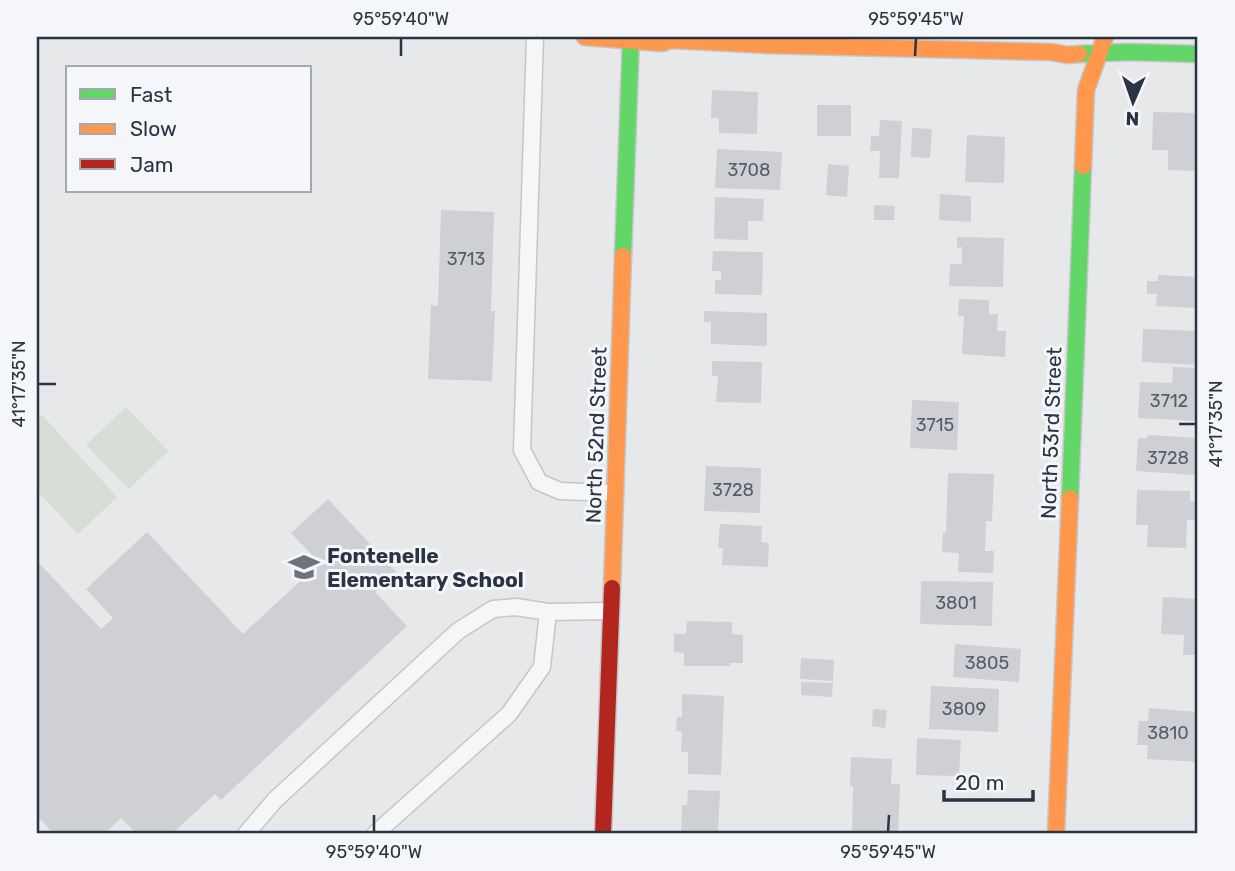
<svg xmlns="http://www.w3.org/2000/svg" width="1235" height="871" viewBox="0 0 1235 871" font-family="Rubik,sans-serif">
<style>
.green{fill:#d6ded6}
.building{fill:#ced0d3}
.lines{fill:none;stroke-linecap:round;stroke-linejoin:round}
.lane-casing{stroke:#c4c6c8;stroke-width:19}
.fast-casing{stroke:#c4c6c8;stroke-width:19}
.slow-casing{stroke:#c4c6c8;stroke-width:19}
.jam-casing{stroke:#c4c6c8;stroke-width:19}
.lane{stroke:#f5f6f7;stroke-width:16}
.fast{stroke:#63d668;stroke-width:16}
.slow{stroke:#ff974d;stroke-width:16}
.jam{stroke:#b3261e;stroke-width:16}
.ticks{fill:none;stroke:#2b3445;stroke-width:2.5}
.labels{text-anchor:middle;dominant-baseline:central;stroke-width:6;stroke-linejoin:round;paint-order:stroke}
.number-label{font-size:18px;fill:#545c69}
.street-label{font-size:21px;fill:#2b3445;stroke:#f4f6f9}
.poi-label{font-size:21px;font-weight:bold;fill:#2b3445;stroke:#f4f6f9;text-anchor:start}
.neatline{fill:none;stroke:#2b3445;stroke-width:2.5}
.ticks-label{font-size:18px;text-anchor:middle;fill:#2b3445}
</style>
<rect width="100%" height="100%" fill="#e6e8ea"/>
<g class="green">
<path d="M126 407 168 451 129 489 86 445Z"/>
<path d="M42 415 117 497 78 534 37 491V419Z"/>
</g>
<g class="building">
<path d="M712 90 758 92 757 134 719 133V118H711Z"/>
<rect x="817" y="105" width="34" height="31"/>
<path d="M1153 112 1198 113V171L1168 170V150H1152Z"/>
<path d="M880 120 902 121 899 178H879L880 151H870L871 136H879Z"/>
<path d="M912 128 932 129 930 158 911 157Z"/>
<path d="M967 135 1005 137 1004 183 965 182Z"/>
<path d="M717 149 782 152 780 190 715 188Z"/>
<path d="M828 164 849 166 847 197 826 195Z"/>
<path d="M940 194 971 196V222L939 220Z"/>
<path d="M715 197 764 199 763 221H748V240L714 239Z"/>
<path d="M874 205 895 206 894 220H874Z"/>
<path d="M441 210 494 212 491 311H495L492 381 428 379 431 305 438 306Z"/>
<path d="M957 237 1004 238 1003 287 949 286 950 264H962V247L957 248Z"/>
<path d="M713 251 763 252 762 295 715 294V280H721V271H712Z"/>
<path d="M1158 275 1198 277V308L1156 306 1157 294H1147V281H1158Z"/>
<path d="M959 299 989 300V314H998L997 331H1006L1005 357 962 354 964 316H958Z"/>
<path d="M704 311 767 313V346L711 344V322H704Z"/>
<path d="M1143 329 1198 331V365L1142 362Z"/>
<path d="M712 361 762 362 761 403 716 402 718 376H712Z"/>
<path d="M1173 367 1198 368V421L1138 418 1140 382 1172 383Z"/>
<path d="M912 400 959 402 957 450 910 448Z"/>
<path d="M1148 435 1197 438 1198 471H1195V475L1136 471 1138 438H1147Z"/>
<path d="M706 466 761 468 760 513 704 511Z"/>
<path d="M948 473 994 474 992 521H986L985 551H994L993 573 958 572 959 553 942 552 943 532 946 533Z"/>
<path d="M1137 490 1190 491V501L1198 502V520H1187L1186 548 1147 547 1148 525H1136Z"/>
<path d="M328 499 396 572 375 592 407 626 221 800 215 794 172 834H137L121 818 104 834H54L37 816V561L101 629 113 618 86 589 147 532 243 634 320 563 291 533Z"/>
<path d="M720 524 762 526 761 542 769 543 768 567 722 565 723 548H718Z"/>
<path d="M921 581 993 582 992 626 920 624Z"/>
<path d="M1163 597 1198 599V655H1183L1184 635 1161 634Z"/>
<path d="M687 621 732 622V634L743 635V663H730V666H684V653L674 652V634H686Z"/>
<path d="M955 644 1021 649 1019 682 953 677Z"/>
<path d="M801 658 834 660 833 681 800 679Z"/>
<path d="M801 682 833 683 832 697 801 695Z"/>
<path d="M931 686 999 689 998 732 929 729Z"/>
<path d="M682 694 724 696 721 775 688 774V752H681L682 732 676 731 677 717H682Z"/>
<path d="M1149 708 1198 712V762L1147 759 1148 745H1137L1139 721H1148Z"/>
<path d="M873 709 887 710 885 728 872 726Z"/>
<path d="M917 738 961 740 959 776 916 775Z"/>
<path d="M851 757 892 759 891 784H900L898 834H852L853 786H850Z"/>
<path d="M688 790 720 791 718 834H681L682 805H687Z"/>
</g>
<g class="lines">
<g class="lane-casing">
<g id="lane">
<path d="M535 37 522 450 539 482 560 491 615 493"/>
<path d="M246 834 275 800 458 631 493 609 516 607 548 612 611 611"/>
<path d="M375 834 509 714 542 667 548 612"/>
</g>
</g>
<g class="fast-casing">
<g id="fast">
<path d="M1079 54 1130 52 1198 54"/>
<path d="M623 256 631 37"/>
<path d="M1070 498 1083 166"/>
</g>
</g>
<g class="slow-casing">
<g id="slow">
<path d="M585 37 662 43 671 40 767 45 1051 52 1068 55 1079 54"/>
<path d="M1083 166 1086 90 1105 37"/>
<path d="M612 588 623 256"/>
<path d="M1056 834 1070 498"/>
</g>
</g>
<g class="jam-casing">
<path id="jam" d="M603 834 612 588"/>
</g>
<use href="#lane" class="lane"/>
<use href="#fast" class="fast"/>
<use href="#slow" class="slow"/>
<use href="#jam" class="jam"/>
</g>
<path class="ticks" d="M401 56V38M915 56 916 38M38 384H56M1179 424H1196M374 832V815M888 832 889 815"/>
<defs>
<g id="school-bare" transform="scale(2.415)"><path d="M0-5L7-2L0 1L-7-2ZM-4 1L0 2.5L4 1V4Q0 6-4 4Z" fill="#6c737f" stroke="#f4f6f9" stroke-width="2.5" paint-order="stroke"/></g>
</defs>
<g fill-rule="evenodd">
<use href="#school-bare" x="304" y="567"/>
</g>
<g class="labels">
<g class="number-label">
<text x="749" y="170">3708</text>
<text x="466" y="259">3713</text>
<text x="1169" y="401">3712</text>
<text x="935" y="425">3715</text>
<text x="1168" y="458">3728</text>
<text x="733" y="490">3728</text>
<text x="956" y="603">3801</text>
<text x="987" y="663">3805</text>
<text x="964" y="709">3809</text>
<text x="1168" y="733">3810</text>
</g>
<g class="street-label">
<text transform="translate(1051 433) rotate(-88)">North 53rd Street</text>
<text transform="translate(596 435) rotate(-88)">North 52nd Street</text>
</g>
<g class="poi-label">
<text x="327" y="555">Fontenelle<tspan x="327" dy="24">Elementary School</tspan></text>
</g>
</g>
<rect width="1235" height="871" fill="none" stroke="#f4f6f9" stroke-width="77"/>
<rect x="66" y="66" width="245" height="126" fill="#f4f6f9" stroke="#a4a8b1" stroke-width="2"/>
<rect x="80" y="89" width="35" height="10" fill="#63d668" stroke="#a4a8b1" stroke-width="2"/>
<text x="130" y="102" font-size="21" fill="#2b3445">Fast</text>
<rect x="80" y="124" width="35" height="10" fill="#ff974d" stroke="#a4a8b1" stroke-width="2"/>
<text x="130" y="136" font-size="21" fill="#2b3445">Slow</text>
<rect x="80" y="159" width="35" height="10" fill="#b3261e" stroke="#a4a8b1" stroke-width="2"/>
<text x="130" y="172" font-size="21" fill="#2b3445">Jam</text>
<g transform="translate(1133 102) rotate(182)" stroke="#f4f6f9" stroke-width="5" paint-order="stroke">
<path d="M0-5L12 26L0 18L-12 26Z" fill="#2b3445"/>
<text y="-10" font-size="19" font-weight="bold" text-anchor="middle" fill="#2b3445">N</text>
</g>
<path d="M944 790v10h89v-10" fill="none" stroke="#2b3445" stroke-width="3.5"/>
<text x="955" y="790" font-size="21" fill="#2b3445" stroke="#f4f6f9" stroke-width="5" paint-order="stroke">20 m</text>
<rect x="38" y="38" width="1158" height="794" class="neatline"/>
<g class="ticks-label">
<text x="401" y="25">95°59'40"W</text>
<text x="916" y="25">95°59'45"W</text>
<text transform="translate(19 384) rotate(-90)" y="6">41°17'35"N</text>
<text transform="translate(1216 424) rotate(-90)" y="6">41°17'35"N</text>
<text x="374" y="858">95°59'40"W</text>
<text x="888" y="858">95°59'45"W</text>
</g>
</svg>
